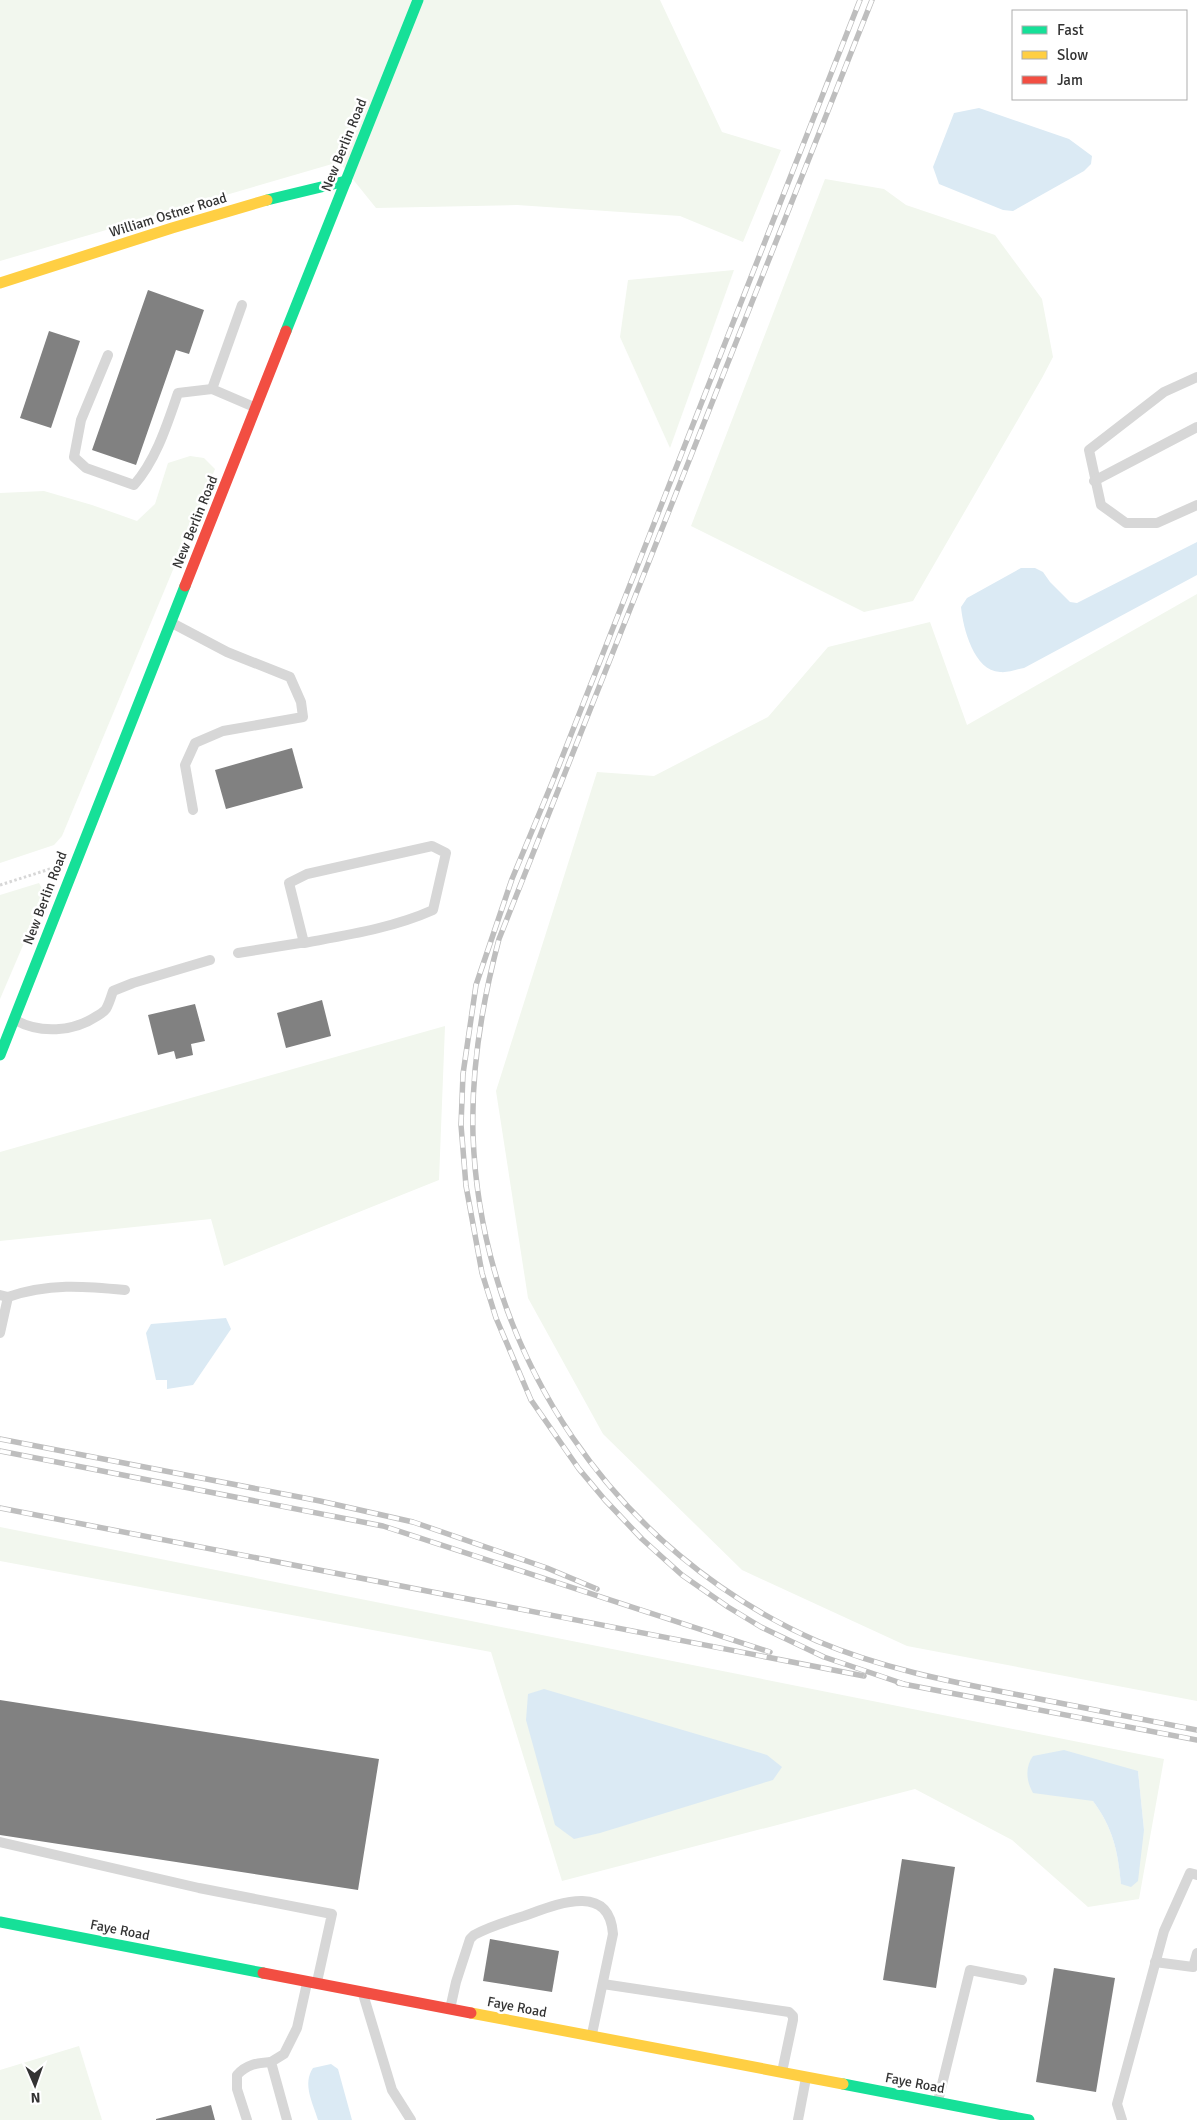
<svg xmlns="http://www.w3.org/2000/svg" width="1197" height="2120" viewBox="0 0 1197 2120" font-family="Signika,sans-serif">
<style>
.green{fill:#f2f7ee;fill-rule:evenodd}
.water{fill:#dbeaf4}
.building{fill:#818181}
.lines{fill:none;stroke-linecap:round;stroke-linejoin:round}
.path{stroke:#d7d7d7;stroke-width:3;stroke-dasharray:2.5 2.5;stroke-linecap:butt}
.lane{stroke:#d7d7d7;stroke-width:10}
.fast{stroke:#16e098;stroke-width:11}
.slow{stroke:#ffcf43;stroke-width:11}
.jam{stroke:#f24e42;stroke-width:11}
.rail-casing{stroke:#bebebe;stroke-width:5.5}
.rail{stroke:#fff;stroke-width:4;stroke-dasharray:11;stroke-linecap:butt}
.labels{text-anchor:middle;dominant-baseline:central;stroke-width:5;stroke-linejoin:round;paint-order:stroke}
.street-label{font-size:14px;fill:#333;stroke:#fff}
</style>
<rect width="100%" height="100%" fill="#fff"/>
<g class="green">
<path d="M0 0H660L722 132 781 150 743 242 680 216 517 205 376 208 339 162 0 261Z"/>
<path d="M825 179 884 189 906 205 995 235 1042 299 1053 357 1042 378 913 601 864 612 691 526Z"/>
<path d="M734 270 670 448 620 337 628 280Z"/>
<path d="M190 456 204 458 215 469 62 836 54 845 0 863V493L44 491 92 505 137 521 155 504 168 463Z"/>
<path d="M1197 594V1701L907 1646 742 1570 603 1434 528 1298 496 1091 597 772 654 776 768 717 828 647 930 622 967 725Z"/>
<path d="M39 883 45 894 0 999V895Z"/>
<path d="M445 1026 439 1180 224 1266 211 1219 0 1241V1152Z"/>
<path d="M0 1527 1164 1759 1139 1899 1088 1907 1012 1840 915 1789 562 1881 491 1652 0 1561ZM1138 1771 1144 1830 1121 1884C1118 1851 1113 1828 1093 1801Z"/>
<path d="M79 2046 102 2120H0V2070Z"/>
</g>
<g class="water">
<path d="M979 108 1069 139 1092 156 1091 164 1084 171 1013 211 1003 210 939 184 933 167 954 113Z"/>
<path d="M1197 542V575L1024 668C1017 669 1008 673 1000 672 974 671 963 628 961 607L967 598 1021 568H1035L1043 572 1050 582 1070 602 1077 603Z"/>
<path d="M226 1318 231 1329 193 1385 167 1389V1380H156L146 1333 151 1324Z"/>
<path d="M544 1689 767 1755 782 1767 773 1780 600 1833 574 1839 555 1825 526 1720 528 1694Z"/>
<path d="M1064 1750 1138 1771 1144 1830 1138 1881 1131 1887 1121 1884C1118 1851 1113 1828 1093 1801L1033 1793C1026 1781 1025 1767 1033 1756Z"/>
<path d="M331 2064 338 2069 352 2120H318C313 2103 302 2084 313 2068Z"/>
</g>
<g class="building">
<path d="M148 290 204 310 189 354 176 350 136 465 92 450Z"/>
<path d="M49 331 80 341 51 428 20 418Z"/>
<path d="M292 748 303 788 226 809 215 770Z"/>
<path d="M322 1000 331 1036 286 1048 277 1013Z"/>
<path d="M195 1004 205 1041 191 1044 193 1055 176 1059 174 1051 158 1055 148 1015Z"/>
<path d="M0 1700 379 1759 358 1890 0 1835Z"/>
<path d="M902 1859 955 1867 936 1988 883 1980Z"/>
<path d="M490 1939 559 1951 552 1992 483 1981Z"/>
<path d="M1054 1968 1115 1978 1096 2092 1036 2082Z"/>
<path d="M211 2105 215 2120H156V2119Z"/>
</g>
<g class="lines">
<path class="path" d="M0 885 50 869"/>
<g class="lane">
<path d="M108 355 81 420 74 457 86 468 134 485C156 460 167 425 178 393L212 389 254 407"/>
<path d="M1197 377 1164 392 1089 450 1101 505 1126 523H1157L1197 505"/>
<path d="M212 389 242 305"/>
<path d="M1094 481 1197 427"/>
<path d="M172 623 227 652 290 677 301 702 303 717 223 731 195 743 185 765 193 810"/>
<path d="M238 953 300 943H304C347 935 393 928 433 910L446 853 432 846 307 874 289 883 304 943"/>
<path d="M15 1020C40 1034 73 1032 97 1016 100 1014 104 1012 106 1009 109 1004 111 997 113 991L133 983 210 960"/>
<path d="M0 1295 8 1297 0 1333"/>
<path d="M8 1297C48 1283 84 1286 125 1290"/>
<path d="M0 1842 199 1888 332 1914 317 1982"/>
<path d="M1155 1962 1193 1967 1197 1953"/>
<path d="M603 1984 789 2012 793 2016V2020L782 2072"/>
<path d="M363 1994 392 2090 411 2120"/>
<path d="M450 2009 456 1982 470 1939 474 1935C490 1926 508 1921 524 1916 555 1905 609 1881 613 1934L592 2034"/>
<path d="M938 2101 970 1970 1022 1980"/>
<path d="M247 2120 237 2089V2075C247 2064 257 2063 271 2062"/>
<path d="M287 2120 271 2062 284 2054 297 2028 307 1983"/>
<path d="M798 2120 806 2078"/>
<path d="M1122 2120 1117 2104 1164 1931 1190 1873 1197 1875"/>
</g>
<g class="fast">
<path d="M267 200 346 181"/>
<path d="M286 331 418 0"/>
<path d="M0 1055 185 586"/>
<path d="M0 1922 263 1973"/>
<path d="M843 2084 1029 2120"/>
</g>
<g class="slow">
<path d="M0 283 172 228 267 200"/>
<path d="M471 2013 843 2084"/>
</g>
<g class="jam">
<path d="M185 586 286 331"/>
<path d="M263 1973 471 2013"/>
</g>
<g class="rail-casing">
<g id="rail">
<path d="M860 0 552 783 512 879 476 985 463 1074 461 1125 466 1186 482 1273 496 1318 531 1400 579 1469 605 1500 642 1539 682 1575 728 1607 761 1627 824 1657 904 1684"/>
<path d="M872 0 499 939C482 1003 471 1069 473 1135 481 1356 616 1552 817 1641 881 1668 947 1681 1014 1694 1075 1706 1136 1718 1197 1730"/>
<path d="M0 1439 320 1501 413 1522 547 1568 597 1589"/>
<path d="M0 1451 383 1526 770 1652"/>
<path d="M0 1508 864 1676"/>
<path d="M898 1683 1197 1740"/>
</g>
</g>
<use href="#rail" class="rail"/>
</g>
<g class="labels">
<g class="street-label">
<text transform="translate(344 145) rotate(-68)">New Berlin Road</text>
<text transform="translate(168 215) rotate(-17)">William Ostner Road</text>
<text transform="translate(195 522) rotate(-68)">New Berlin Road</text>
<text transform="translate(45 898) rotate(-69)">New Berlin Road</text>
<text transform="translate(120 1930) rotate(11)">Faye Road</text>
<text transform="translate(517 2007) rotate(11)">Faye Road</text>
<text transform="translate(915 2083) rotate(11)">Faye Road</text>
</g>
</g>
<rect x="1012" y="10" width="175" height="90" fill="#ffffff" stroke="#adadad"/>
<rect x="1022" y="26" width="25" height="8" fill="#16e098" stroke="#adadad"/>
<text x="1057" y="35" font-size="15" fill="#333333">Fast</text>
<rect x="1022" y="51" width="25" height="8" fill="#ffcf43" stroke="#adadad"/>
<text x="1057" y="60" font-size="15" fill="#333333">Slow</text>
<rect x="1022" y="76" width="25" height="8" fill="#f24e42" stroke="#adadad"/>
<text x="1057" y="85" font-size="15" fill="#333333">Jam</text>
<g transform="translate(35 2085) rotate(178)" stroke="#ffffff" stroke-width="4" paint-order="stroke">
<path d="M0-4L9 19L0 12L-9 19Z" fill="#333333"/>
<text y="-8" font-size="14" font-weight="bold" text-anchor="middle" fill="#333333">N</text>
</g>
</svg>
